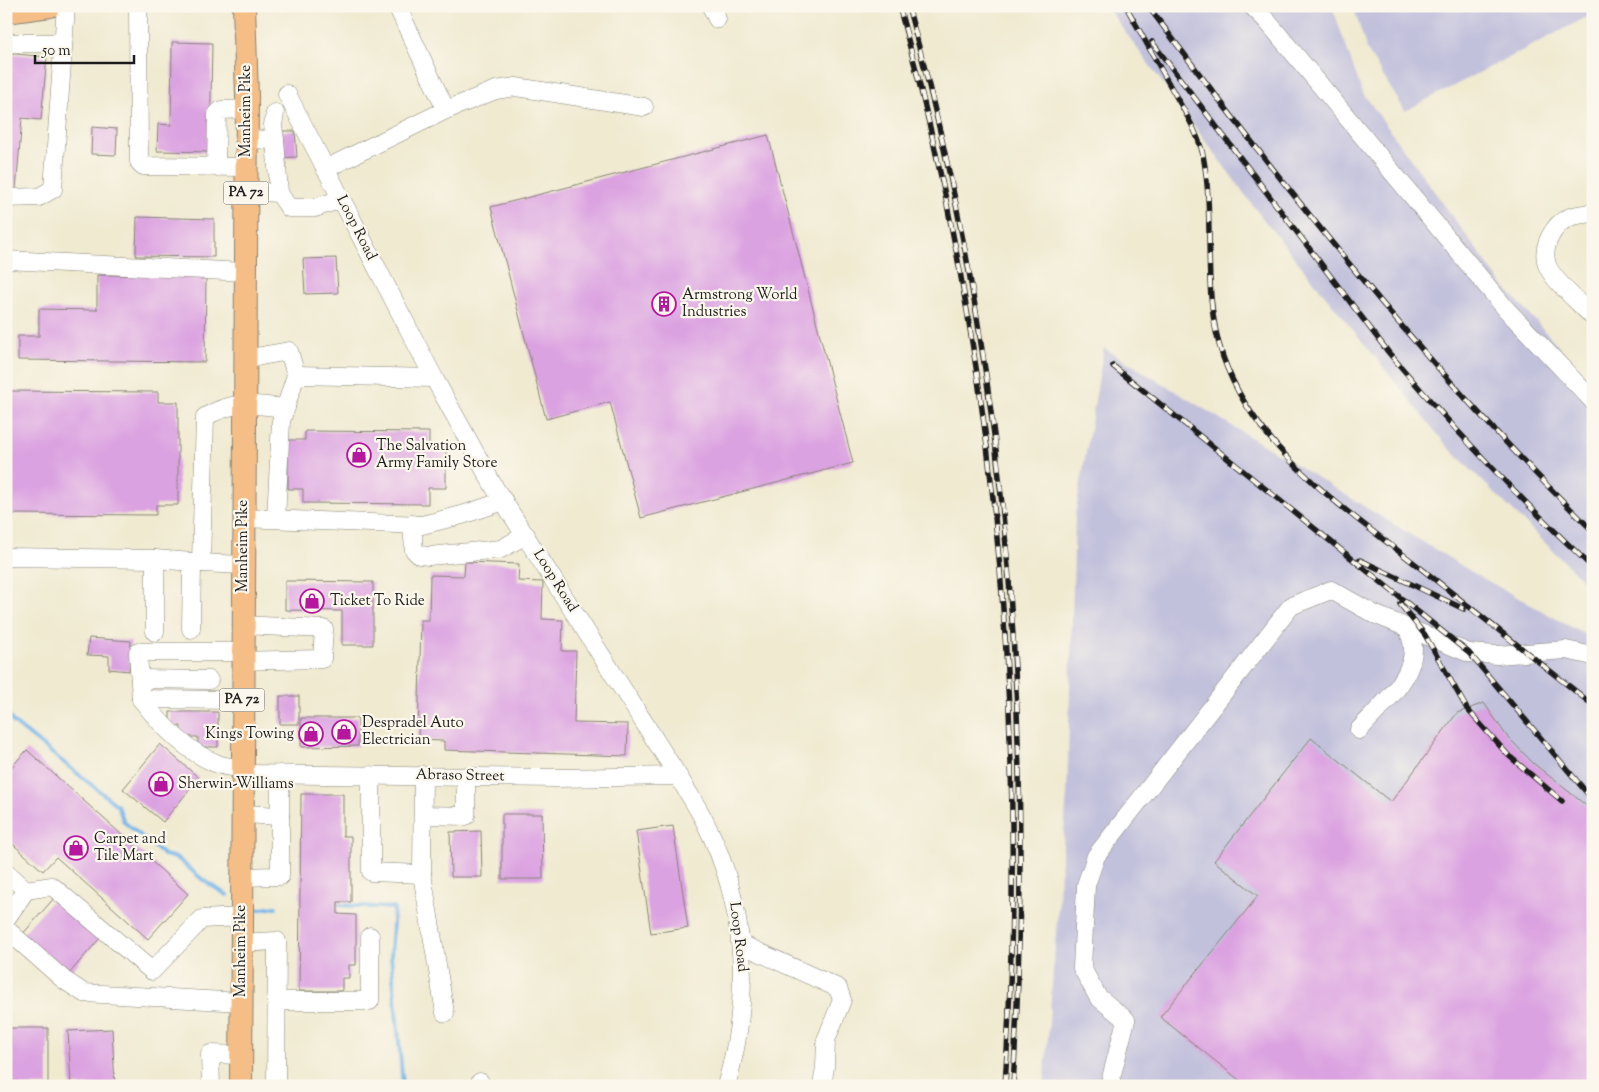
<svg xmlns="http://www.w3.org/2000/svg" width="1599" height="1092" viewBox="0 0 1599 1092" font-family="'Sorts Mill Goudy',serif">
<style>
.industrial{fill:#c2c1dc}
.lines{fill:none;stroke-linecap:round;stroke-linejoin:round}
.stream{stroke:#74b4e8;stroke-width:4}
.building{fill:#dba2e1}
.minor-casing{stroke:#868376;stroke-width:19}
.major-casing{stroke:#868376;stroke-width:24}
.minor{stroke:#fff;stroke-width:18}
.major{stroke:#f6be87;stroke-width:22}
.rail-casing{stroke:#1c1c1c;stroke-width:5.5}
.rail{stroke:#fbf7ec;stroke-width:4;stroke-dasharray:11;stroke-linecap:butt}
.labels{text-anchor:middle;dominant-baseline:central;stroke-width:4.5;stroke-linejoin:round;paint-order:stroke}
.shield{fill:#fbf7ec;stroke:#5f5e5a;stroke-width:1}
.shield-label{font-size:14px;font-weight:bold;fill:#1c1c1c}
.street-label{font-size:15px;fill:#1c1c1c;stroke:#fbf7ec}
.poi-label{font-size:15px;fill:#1c1c1c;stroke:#fbf7ec;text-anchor:start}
</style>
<rect width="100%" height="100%" fill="#fbf7ec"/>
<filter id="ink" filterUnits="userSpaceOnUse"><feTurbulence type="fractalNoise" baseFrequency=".02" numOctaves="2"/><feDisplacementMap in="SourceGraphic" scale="10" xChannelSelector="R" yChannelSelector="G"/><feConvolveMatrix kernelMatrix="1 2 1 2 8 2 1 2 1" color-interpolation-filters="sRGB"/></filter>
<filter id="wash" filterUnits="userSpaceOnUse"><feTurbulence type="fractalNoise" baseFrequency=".0096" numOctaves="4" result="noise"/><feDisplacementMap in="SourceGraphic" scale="20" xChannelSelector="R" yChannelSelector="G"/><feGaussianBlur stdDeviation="1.12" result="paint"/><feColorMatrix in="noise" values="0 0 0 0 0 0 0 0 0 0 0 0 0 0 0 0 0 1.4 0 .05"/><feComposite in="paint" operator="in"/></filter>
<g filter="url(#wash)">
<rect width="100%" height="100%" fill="#f0ead1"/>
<g class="industrial">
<path d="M1106 6H1332L1362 92 1500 282 1593 384V590L1447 446 1260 215Z"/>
<path d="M1353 6H1593V14L1405 111 1367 50Z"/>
<path d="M1104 348 1477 575 1593 639V1086H1044L1067 794 1075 516Z"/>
</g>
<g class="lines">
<g class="stream">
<path d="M6 711 13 722 118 806 124 822 164 855 177 858 203 880 227 895"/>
<path d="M338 905 394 908 391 956 403 1086"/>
<path d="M254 910 276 907"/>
</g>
</g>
<g id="blocks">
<g class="building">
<path d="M172 42 212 43 210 152 157 151 158 124 171 125Z"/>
<path d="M6 53 47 57 41 120 22 118 16 190 6 189Z"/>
<path d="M92 127 117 129 116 155 91 154Z"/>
<path d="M278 131H295L297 157 279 158Z"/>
<path d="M768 135 853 463 641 518 610 402 546 419 491 207Z"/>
<path d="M137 217 214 219V257L136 256Z"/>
<path d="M336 258 338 293 305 294 303 259Z"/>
<path d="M97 275 206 276 205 362 18 360V336H39V309L97 310Z"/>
<path d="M6 391 158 392V402H178V505H156V515L6 514Z"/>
<path d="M305 431 429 432V446H446V488H428V504L303 503V489H288V440H305Z"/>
<path d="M465 562 519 564 518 581 543 582 542 619 563 620 562 651H576L574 723 628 724 627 756 444 750V741L418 740 421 620H429L430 575 464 576Z"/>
<path d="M285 581 373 582V645H342V611L285 610Z"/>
<path d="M89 638 131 641 129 671 109 669V656L87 655Z"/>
<rect x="280" y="696" width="19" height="28"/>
<path d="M1484 703 1506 735 1533 763 1593 811V1086H1241L1243 1083 1160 1017 1258 896 1214 861 1311 738 1391 802 1457 713Z"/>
<path d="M170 712H218V747H198V737H181V726H170Z"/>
<path d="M301 718H358V746L301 747Z"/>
<path d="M160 744 199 778 163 822 123 789Z"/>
<path d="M27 750 188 894 148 939 56 857 43 871 6 838V773Z"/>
<path d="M301 794H343V836H351V902H338V914L356 915V965H349V978H342V991H299Z"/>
<path d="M502 814H542L543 879H502Z"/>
<path d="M673 826 688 928 651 933 636 831Z"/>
<path d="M481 831 482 877H451L450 832Z"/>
<path d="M55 897 101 937 67 976 21 936Z"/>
<path d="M10 1028H48V1086H11Z"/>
<path d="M112 1029 115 1086H71L68 1031Z"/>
</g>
</g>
</g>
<g filter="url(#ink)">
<use href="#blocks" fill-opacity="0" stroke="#868376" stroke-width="1"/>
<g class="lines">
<g class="minor-casing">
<g id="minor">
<path d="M138 6 139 162 143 166 246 167"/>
<path d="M711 6 717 19"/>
<path d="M1252 6 1267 21 1506 309 1593 401"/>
<path d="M6 43H63"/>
<path d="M287 94 434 378 493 485 678 776C687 791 697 806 705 822 747 905 752 997 726 1086"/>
<path d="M446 110 496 90 516 87 644 107"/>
<path d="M246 139 275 140 279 193 289 208H315L341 199"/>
<path d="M275 140 273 125 275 113"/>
<path d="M216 167 217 114 221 110 247 109"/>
<path d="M325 169 446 110 397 6"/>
<path d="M246 191 279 193"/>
<path d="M6 198 39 197 53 189 66 6"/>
<path d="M1593 213C1586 214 1577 214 1570 217 1553 224 1541 247 1547 265 1553 281 1580 303 1593 317"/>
<path d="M6 260 245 272"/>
<path d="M245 359 289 351 296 375 281 421 276 519"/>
<path d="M296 375 434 378"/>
<path d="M243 518 422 525 462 515 504 501"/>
<path d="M412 524 414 550 419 555 429 556 501 549 526 535"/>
<path d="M6 557 155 559"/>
<path d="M243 565 201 563 205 417C236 399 253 405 286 408"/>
<path d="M191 629 192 562 201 563"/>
<path d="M155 632V559L192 562"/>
<path d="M242 661 322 659 324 629 243 625"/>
<path d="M140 679 209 680"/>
<path d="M141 699C160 724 188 753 218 764 225 767 234 767 241 768"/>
<path d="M242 700 141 699 138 652H242"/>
<path d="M1359 730C1379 707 1414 680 1413 647 1412 641 1410 634 1408 628"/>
<path d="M241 774 557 778 678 776"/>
<path d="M371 775V872L422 874"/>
<path d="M423 775 422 874 445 1013"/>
<path d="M241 814 280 816"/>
<path d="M423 815 466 816V777"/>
<path d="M6 872 26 890 52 886 152 971 202 919 241 917"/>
<path d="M241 877 280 876V774"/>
<path d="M6 919 26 890"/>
<path d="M6 929 64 980 84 993 241 1002"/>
<path d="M241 943 277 941 276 1086"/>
<path d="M741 944 838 988 842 1000 826 1040 825 1067 822 1086"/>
<path d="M276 1001H370V936"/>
<path d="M480 1082 482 1086"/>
<path d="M211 1086 210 1054 241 1055"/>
<path d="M1109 1086 1126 1020 1098 997 1082 968 1086 885 1096 856 1291 606 1331 590 1374 614 1469 653 1497 655 1566 650 1593 656"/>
</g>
</g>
<g class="major-casing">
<g id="major">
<path d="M6 12 50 6"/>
<path d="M241 1086 247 96 244 6"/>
</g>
</g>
<use href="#minor" class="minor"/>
<use href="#major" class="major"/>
<g class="rail-casing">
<g id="rail">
<path d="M899 6C997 358 1028 722 1005 1086"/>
<path d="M908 6C1007 359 1035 721 1013 1086"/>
<path d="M1148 6C1286 190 1428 370 1593 531"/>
<path d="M1128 10C1143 37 1158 64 1173 91 1184 110 1198 133 1203 155 1216 222 1200 291 1223 357 1256 452 1347 510 1423 570 1479 615 1536 660 1593 705"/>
<path d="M1152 42 1389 353C1453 429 1521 500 1593 568"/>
<path d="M1113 366 1469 653 1593 800"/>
<path d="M1360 560 1464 609"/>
<path d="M1400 604 1425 635 1467 709 1508 755 1562 801"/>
</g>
</g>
<use href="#rail" class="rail"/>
</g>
</g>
<defs>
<g id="building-ring" transform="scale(1.25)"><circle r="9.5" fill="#fbf7ec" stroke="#b5179e" stroke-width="1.5"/><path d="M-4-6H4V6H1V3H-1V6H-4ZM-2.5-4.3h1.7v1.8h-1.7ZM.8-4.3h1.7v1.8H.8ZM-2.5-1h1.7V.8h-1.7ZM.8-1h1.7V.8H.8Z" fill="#b5179e"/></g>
<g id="shop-ring" transform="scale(1.25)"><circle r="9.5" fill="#fbf7ec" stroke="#b5179e" stroke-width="1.5"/><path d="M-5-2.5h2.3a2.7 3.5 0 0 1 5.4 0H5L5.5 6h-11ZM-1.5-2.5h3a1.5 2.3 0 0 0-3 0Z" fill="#b5179e"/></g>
</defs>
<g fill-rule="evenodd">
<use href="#building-ring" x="664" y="304"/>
<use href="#shop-ring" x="359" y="455"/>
<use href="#shop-ring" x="312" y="601"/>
<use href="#shop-ring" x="344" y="732"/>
<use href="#shop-ring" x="311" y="734"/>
<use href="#shop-ring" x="161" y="784"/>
<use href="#shop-ring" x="76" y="848"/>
</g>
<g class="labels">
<g class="shield">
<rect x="223.5" y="181.5" width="45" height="23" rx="4"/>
<rect x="219.5" y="688.5" width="45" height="23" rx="4"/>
</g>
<g class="shield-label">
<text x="246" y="193">PA 72</text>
<text x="242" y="700">PA 72</text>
</g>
<g class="street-label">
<text transform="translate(246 111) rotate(-90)">Manheim Pike</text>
<text transform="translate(356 228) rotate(63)">Loop Road</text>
<text transform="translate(243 546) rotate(-90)">Manheim Pike</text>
<text transform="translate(555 581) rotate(58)">Loop Road</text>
<text transform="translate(460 776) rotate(1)">Abraso Street</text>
<text transform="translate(738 937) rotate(83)">Loop Road</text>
<text transform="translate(241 951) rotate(-90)">Manheim Pike</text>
</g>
<g class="poi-label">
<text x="682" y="295">Armstrong World<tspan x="682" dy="17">Industries</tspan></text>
<text x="376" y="446">The Salvation<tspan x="376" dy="17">Army Family Store</tspan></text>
<text x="330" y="601">Ticket To Ride</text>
<text x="362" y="723">Despradel Auto<tspan x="362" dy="17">Electrician</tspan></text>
<text x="294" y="734" text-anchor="end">Kings Towing</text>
<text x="178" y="784">Sherwin-Williams</text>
<text x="94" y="839">Carpet and<tspan x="94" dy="17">Tile Mart</tspan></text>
</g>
</g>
<rect width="1599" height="1092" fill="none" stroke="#fbf7ec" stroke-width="25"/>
<path d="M35 55v8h99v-8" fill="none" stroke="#1c1c1c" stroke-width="2.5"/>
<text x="42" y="55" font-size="15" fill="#1c1c1c" stroke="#fbf7ec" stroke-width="4" paint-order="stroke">50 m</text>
</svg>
